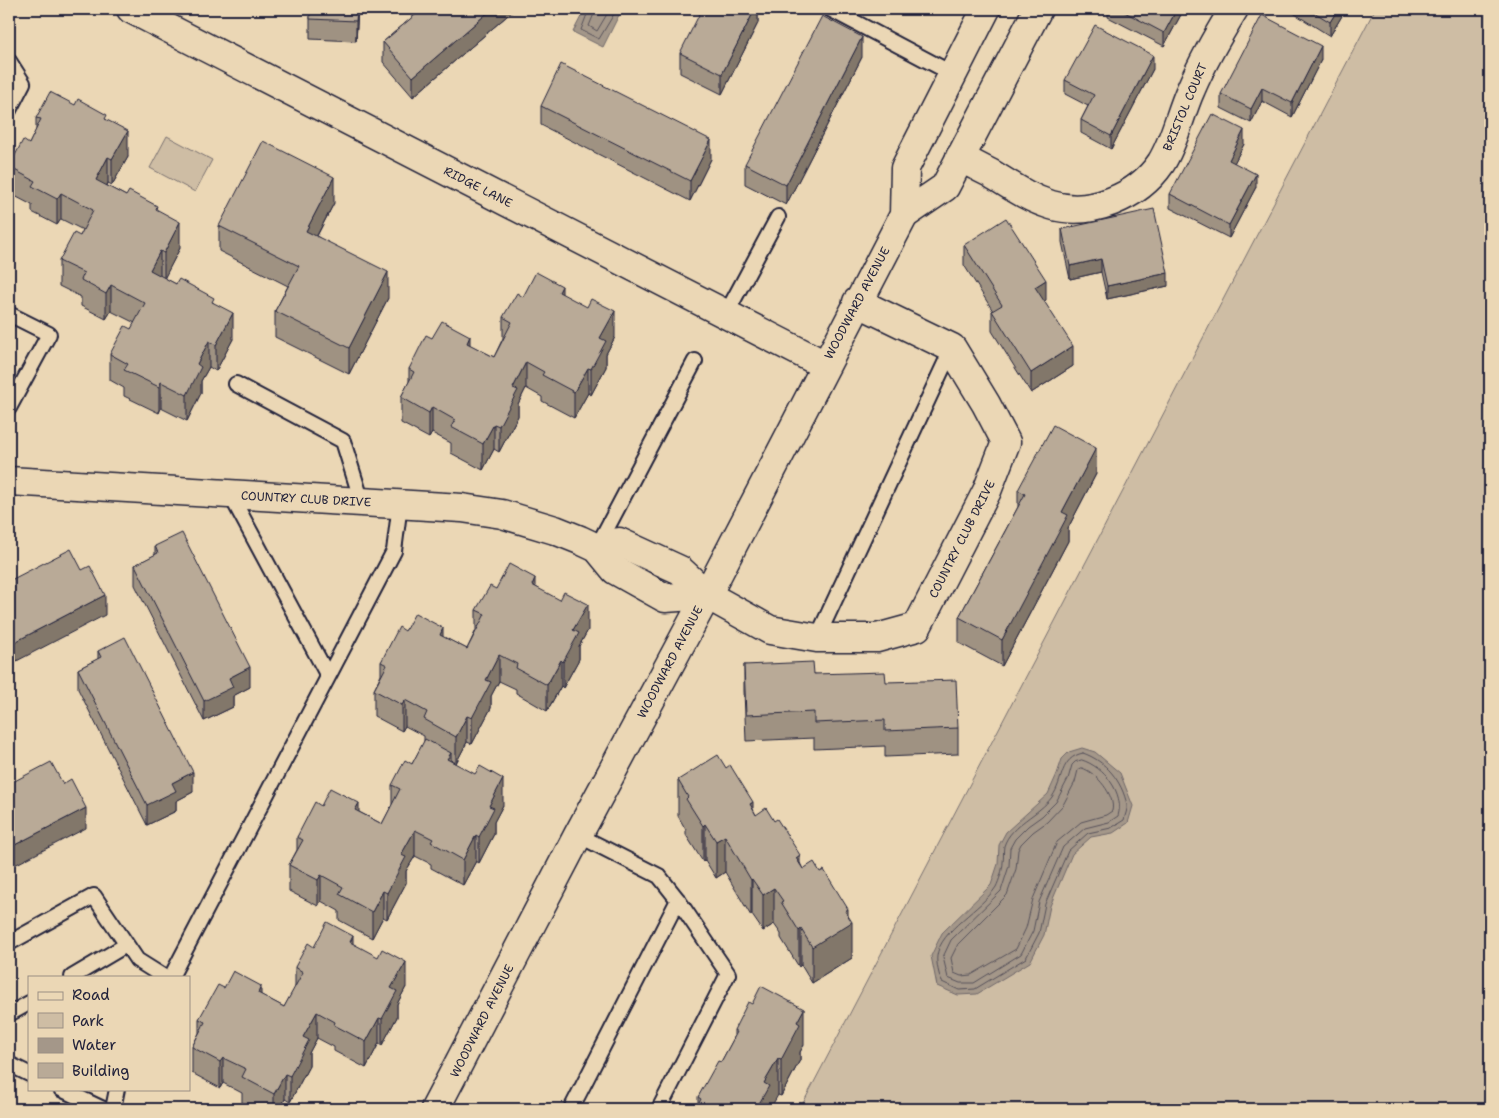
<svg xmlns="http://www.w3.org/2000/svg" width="1499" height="1118" viewBox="0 0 1499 1118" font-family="'Shantell Sans',sans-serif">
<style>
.green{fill:#cebda4;stroke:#787070}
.water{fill:#a49789;stroke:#70686a}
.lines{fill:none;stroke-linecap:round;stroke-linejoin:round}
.shore{stroke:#56515a;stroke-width:1}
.lane-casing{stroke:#22223b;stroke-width:18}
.street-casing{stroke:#22223b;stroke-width:31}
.secondary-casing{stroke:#22223b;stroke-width:31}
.lane{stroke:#ebd7b5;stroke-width:14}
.street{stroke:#ebd7b5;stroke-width:28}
.secondary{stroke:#ebd7b5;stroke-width:28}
.wall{fill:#9f9282;stroke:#22223b}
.shaded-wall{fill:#82776a;stroke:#22223b}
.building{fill:#b9aa97;stroke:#22223b}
.labels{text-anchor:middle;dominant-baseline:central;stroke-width:5;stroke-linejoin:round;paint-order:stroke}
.street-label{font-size:12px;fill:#22223b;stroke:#ebd7b5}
</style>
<rect width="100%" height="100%" fill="#ebd7b5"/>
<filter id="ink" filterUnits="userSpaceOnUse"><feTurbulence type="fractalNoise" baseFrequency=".02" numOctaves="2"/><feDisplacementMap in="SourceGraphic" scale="10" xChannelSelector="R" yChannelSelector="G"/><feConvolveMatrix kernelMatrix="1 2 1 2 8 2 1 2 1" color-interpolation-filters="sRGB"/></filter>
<g filter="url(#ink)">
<g class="green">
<path d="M1375 9H1490V1109H800Z"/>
<path d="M167 136 212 160 195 192 150 168Z"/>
</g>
<g class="water">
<path d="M585 9H622L603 47 573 32Z"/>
<path d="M1082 748 1095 752 1120 773 1133 806 1128 823 1113 833 1091 837 1072 854 1050 906 1044 935 1030 962 977 994 958 995 937 986 931 956 942 933 991 885 998 864 999 845 1006 832 1048 794 1057 774 1062 759 1069 752Z"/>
</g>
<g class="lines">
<g class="shore">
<path d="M589 9 581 30 599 39 617 9"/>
<path d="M596 9 589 26 597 31 610 9"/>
<path d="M1083 753C1106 761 1122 781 1127 805 1128 809 1125 815 1124 820L1111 828 1088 833 1068 851 1045 904 1039 933 1026 958 975 989 959 990 942 982C939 976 936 963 937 956 940 930 982 909 996 887 999 881 1003 869 1003 862 1004 857 1003 851 1004 846 1011 824 1039 815 1052 797 1064 780 1059 758 1083 753Z"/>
<path d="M1082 760C1104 767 1125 793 1118 816L1109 822 1085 828 1063 847 1039 902 1033 931 1021 954 974 983H960L948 978 943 957 951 940 1001 891 1009 866 1010 848 1015 839 1028 826 1042 816 1056 802 1068 779 1072 765 1075 762Z"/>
<path d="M1082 768C1096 772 1116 796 1112 811L1106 815 1081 822 1057 842 1033 899 1026 928 1016 949 971 975 961 976 954 973 951 958 958 944 1007 895 1016 869 1018 850 1021 844 1033 832 1047 822 1063 805 1075 782 1078 770Z"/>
</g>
<g class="lane-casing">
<g id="lane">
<path d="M830 9 953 74"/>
<path d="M9 61 23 83 9 110"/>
<path d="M9 314 49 334 9 408"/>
<path d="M726 314 778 217"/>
<path d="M236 384 343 441 362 502"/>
<path d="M230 494 328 676"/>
<path d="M597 547 695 361"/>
<path d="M817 638 952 348"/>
<path d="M578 835 659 876 678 900 728 974 659 1109"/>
<path d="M9 943 94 896 137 960 164 977"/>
<path d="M72 977 126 945"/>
<path d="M171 977 394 551 400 504"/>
<path d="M9 1009 11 1013 29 1003"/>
<path d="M9 1064 29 1074"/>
<path d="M61 1089 103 1109"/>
<path d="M113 1109 117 1089"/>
<path d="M571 1109 678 900"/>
</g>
</g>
<g class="street-casing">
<g id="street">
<path d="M131 9 825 365"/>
<path d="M960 157C970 163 980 168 990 173 1010 185 1028 198 1051 205 1090 217 1138 197 1161 163 1175 141 1180 113 1191 89 1203 61 1218 35 1234 9"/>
<path d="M9 481 462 508 502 514 555 530 580 540 597 548 615 570 665 598 707 595"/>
<path d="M597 548 619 542 680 570 707 595 770 630 817 638H877L917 627 987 491 1006 442 986 404 952 348 857 302"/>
</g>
</g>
<g class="secondary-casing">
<g id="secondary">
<path d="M904 215 945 187 1038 9"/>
<path d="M435 1109 578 835 707 595 904 215 905 168 986 9"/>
</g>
</g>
<use href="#lane" class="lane"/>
<use href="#street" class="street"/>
<use href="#secondary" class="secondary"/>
</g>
<g class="wall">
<path d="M310 9H358L356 41 310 39Z"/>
<path d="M422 9H515L413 97 383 62V42Z"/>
<path d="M758 9V23L722 94 680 73V53Z"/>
<path d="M1108 9H1184L1164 46 1108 17Z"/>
<path d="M1287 9H1346L1330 36Z"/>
<path d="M862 57 786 205 745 184V164Z"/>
<path d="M1321 60 1292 117 1262 101 1251 123 1221 108V94Z"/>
<path d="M1153 69 1111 149 1081 133V120L1088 106 1065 94V80Z"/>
<path d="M75 105 107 120 128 157 112 185 108 183 107 186 126 196 157 210 180 248 164 278 214 303 233 339 216 371 209 367 201 381V393L187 421 161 408 159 413 124 396V388L110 380V354L131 329 135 323 111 311 106 319 81 306V297L59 286V261L80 236 83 230 61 219 57 225 32 212V205L9 193V167L29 144 36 130V118Z"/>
<path d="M541 106 711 159 690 201 541 125Z"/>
<path d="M1244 144 1234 163 1256 187 1229 238 1170 208V194Z"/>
<path d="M334 203 317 236 388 298 349 374 275 337V311L288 286 219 251V226Z"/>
<path d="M1062 229 1168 286 1107 299 1101 272 1070 279 1062 242Z"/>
<path d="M964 245 1046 300 1044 301 1073 366 1031 393 992 331V311H993L964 265Z"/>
<path d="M562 294 615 337 606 354V367L591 395 588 393 574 418 542 401V397L526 388 518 404V416L499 452 494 449 483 470 451 453V443L432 433 429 438 401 423V397L409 382V369L432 338 470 345 494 357 503 338V317L523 297Z"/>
<path d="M1096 474 1068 528V541L1002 666 959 643V617L1018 507V490Z"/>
<path d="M155 546 250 687 233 696V707L204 721 135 585V565L155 555Z"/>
<path d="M535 586 588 630 579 646V659L563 688 561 686 547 711 516 693V689L499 681 491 696V708L472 744 467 742 456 763 451 760V761L503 805 494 822V834L479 863 476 861 463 885 431 868V864L415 856 406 871V883L387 919 383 917 372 938 339 920V911L321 901 318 906 289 891V865L297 850V837L321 806 359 812 382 824 392 805V785L412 764 424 742V736L405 726 402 731 374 716V690L381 675V662L405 631 443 637 467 649 476 630V610L496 589Z"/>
<path d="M98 651 193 792 176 801V811L147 825 78 689V669L98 659Z"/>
<path d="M744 665 814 674 886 682 958 728V754L885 757V746L814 749V738L746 741 744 691Z"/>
<path d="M678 780 753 809 756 815 800 863 803 869 848 916 852 958 812 983 801 965 799 967 781 938V934L774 924 763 931 752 915 751 916 725 872 716 878 705 860 703 862 686 835V830L678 816Z"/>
<path d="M353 944 406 987 397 1004V1017L382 1045 379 1043 366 1068 334 1051V1047L317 1038 309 1053V1066L290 1102 285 1099 280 1109H254L242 1103V1093L223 1083 220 1088 192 1073V1047L199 1033V1019L224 988 261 995 284 1007 295 988V967L314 947Z"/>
<path d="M734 1030 804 1045 800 1052V1060L781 1096 778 1095 698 1105V1097L721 1062 734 1038Z"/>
</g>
<g class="shaded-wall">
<path d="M357 9H358L356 41V21Z"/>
<path d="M492 9H515L413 97V77Z"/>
<path d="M755 9H758V23L722 94V74Z"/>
<path d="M1177 9H1184L1164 46V33Z"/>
<path d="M1338 9H1346L1330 36V22Z"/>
<path d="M862 37V57L786 205V185Z"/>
<path d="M1321 46V60L1292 117V103Z"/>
<path d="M1153 55V69L1111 149V136Z"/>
<path d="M1262 88V101L1251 123V109Z"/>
<path d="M1244 130V144L1229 173V160Z"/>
<path d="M128 131V157L112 185V159Z"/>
<path d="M711 140V159L690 201V181Z"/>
<path d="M108 157V183L96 206V180Z"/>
<path d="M1256 174V187L1229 238V225Z"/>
<path d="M334 177V203L306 256V231Z"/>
<path d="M61 193V219L57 225V199Z"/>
<path d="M180 222V248L164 279V253Z"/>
<path d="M160 251V277L150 270Z"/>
<path d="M1101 259V272L1070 279V266Z"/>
<path d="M388 272V298L349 374V348Z"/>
<path d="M1168 273V286L1107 299V286Z"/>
<path d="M1046 280V300L1035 307V287Z"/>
<path d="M111 285V311L106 319V294Z"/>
<path d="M562 286V312L559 292Z"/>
<path d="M615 311V337L606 354V367L591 395V369L600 338Z"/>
<path d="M233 313V339L216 371V345Z"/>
<path d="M470 336V362L467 343Z"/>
<path d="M209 341V367L201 381V393L187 421V395L197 364Z"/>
<path d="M1073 346V366L1031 393V373Z"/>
<path d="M526 362V388L518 404V416L499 452V426L513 388Z"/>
<path d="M588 368V393L574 418V392Z"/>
<path d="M161 382V408L159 413V387Z"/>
<path d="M432 407V433L429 438V413Z"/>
<path d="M494 424V449L483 470V444Z"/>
<path d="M1096 448V474L1068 528V541L1002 666V640L1062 512Z"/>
<path d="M535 578V604L532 585Z"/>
<path d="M105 595V615L9 665V645Z"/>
<path d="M588 604V630L579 646V659L563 688V662L573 630Z"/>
<path d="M443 628V654L440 635Z"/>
<path d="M499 655V681L491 696V708L472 744V718L486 680Z"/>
<path d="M561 660V686L547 711V685Z"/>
<path d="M250 667V687L233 696V707L204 721V701L229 678Z"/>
<path d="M405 700V726L402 731V705Z"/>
<path d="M467 716V742L456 763V737Z"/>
<path d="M451 753V779L447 759Z"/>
<path d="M193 772V792L176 801V811L147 825V805L172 783Z"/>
<path d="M503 779V805L494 822V834L479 863V837L489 806Z"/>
<path d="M753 802V838L750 804Z"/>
<path d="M359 803V829L355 810Z"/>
<path d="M86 808V828L9 868V848Z"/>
<path d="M705 824V860L703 862V826Z"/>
<path d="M415 830V856L406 871V883L387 919V893L401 855Z"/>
<path d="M476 835V861L463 885V860Z"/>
<path d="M725 836V872L716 878V841Z"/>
<path d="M800 855V891L796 858Z"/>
<path d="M321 875V901L318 906V880Z"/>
<path d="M752 879V915L751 916V880Z"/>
<path d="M774 888V924L763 931V895Z"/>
<path d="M383 891V917L372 938V912Z"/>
<path d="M848 909V924L852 922V958L812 983V947L845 911Z"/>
<path d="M801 929V965L799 967V931Z"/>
<path d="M353 936V962L350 942Z"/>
<path d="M406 962V987L397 1004V1017L382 1045V1019L391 988Z"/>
<path d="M261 986V1012L258 993Z"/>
<path d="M804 1009V1045L800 1052V1060L781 1096V1060L797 1022Z"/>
<path d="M317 1012V1038L309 1053V1066L290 1102V1076L303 1037Z"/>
<path d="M379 1018V1043L366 1068V1042Z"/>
<path d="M223 1058V1083L220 1088V1062Z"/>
<path d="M778 1059V1095L770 1109H756L764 1083Z"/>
<path d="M285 1074V1099L280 1109H274V1094Z"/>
</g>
<g class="building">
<path d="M310 9H357L356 21 310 19Z"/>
<path d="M422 9H492L413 77 383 42Z"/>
<path d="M702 9H755L722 74 680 53Z"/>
<path d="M1119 9H1177L1164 33Z"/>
<path d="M1309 9H1338L1330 22Z"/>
<path d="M1262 15 1321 46 1292 103 1262 88 1251 109 1221 94Z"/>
<path d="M822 16 862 37 786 185 745 164Z"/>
<path d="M1095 25 1153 55 1111 136 1081 120 1094 95 1065 80Z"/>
<path d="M561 64 711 140 690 181 541 106Z"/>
<path d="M50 92 75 105 78 99 107 115 105 119 128 131 112 159 108 157 96 180 126 196 129 191 157 206 156 209 180 222 164 253 160 251 150 270 176 284 179 279 214 298 212 302 233 313 216 345 209 341 197 364 201 367 187 395 161 382 159 387 124 370 128 364 110 354 125 326 131 329 145 303 111 285 106 294 81 280 84 273 59 261 74 233 80 236 93 210 61 193 57 199 32 186 35 181 9 167 23 140 29 144 41 119 36 118Z"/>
<path d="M1212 114 1244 130 1229 160 1256 174 1229 225 1170 194Z"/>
<path d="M263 141 334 177 306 231 388 272 349 348 275 311 299 266 219 226Z"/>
<path d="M1154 209 1168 273 1107 286 1101 259 1070 266 1062 229Z"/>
<path d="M1006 218 1046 280 1035 287 1073 346 1031 373 992 311 1002 305 964 245Z"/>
<path d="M536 272 562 286 559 292 587 307 591 299 615 311 600 338 606 341 591 369 588 368 574 392 542 375 544 372 526 362 513 388 518 390 499 426 494 424 483 444 451 427 455 420 432 407 429 413 401 397 414 372 409 369 426 335 432 338 442 321 470 336 467 343 494 357 512 322 503 317 517 293 523 297Z"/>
<path d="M1053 425 1096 448 1062 512 1068 515 1002 640 959 617 1025 494 1018 490Z"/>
<path d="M182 533 250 667 229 678 233 687 204 701 135 565 158 553 155 546Z"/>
<path d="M71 549 82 570 90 566 105 595 9 645V581Z"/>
<path d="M509 564 535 578 532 585 560 600 564 592 588 604 573 630 579 633 563 662 561 660 547 685 516 668 517 664 499 655 486 680 491 682 472 718 467 716 456 737 424 719 427 712 405 700 402 705 374 690 387 665 381 662 399 627 405 631 415 613 443 628 440 635 467 649 485 614 476 610 490 586 496 589Z"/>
<path d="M125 637 193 772 172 783 176 791 147 805 78 669 101 657 98 651Z"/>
<path d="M813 662 814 674 885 672 886 682 956 680 958 728 885 731V720L814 723V712L746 715 744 665Z"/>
<path d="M425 739 451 753 447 759 475 774 480 766 503 779 489 806 494 808 479 837 476 835 463 860 431 842 433 839 415 830 401 855 406 857 387 893 383 891 372 912 339 894 343 887 321 875 318 880 289 865 303 840 297 837 315 802 321 806 330 788 359 803 355 810 382 824 400 789 392 785 405 760 412 764Z"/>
<path d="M718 755 726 768 730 765 753 802 750 804 756 815 766 808 774 821 777 819 800 855 796 858 803 869 814 862 820 872 824 870 848 909 845 911 852 922 812 947 801 929 799 931 781 902 783 901 774 888 763 895 752 879 751 880 725 836 716 841 705 824 703 826 686 799 688 797 678 780Z"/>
<path d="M51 762 63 784 71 779 86 808 9 848V784Z"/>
<path d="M327 922 353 936 350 942 378 957 382 949 406 962 391 988 397 991 382 1019 379 1018 366 1042 334 1025 335 1022 317 1012 303 1037 309 1040 290 1076 285 1074 274 1094 242 1077 246 1069 223 1058 220 1062 192 1047 205 1022 199 1019 218 985 224 988 233 971 261 986 258 993 284 1007 303 972 295 967 308 943 314 947Z"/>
<path d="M761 986 804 1009 797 1022 800 1024 781 1060 778 1059 764 1083 769 1086 756 1109H696L701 1099 698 1097 718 1061 721 1062 737 1032 734 1030 748 1002 752 1004Z"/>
</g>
</g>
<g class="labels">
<g class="street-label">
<text transform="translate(1185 107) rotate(-67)">BRISTOL COURT</text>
<text transform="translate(478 187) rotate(27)">RIDGE LANE</text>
<text transform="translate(857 303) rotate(-62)">WOODWARD AVENUE</text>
<text transform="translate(306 499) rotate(3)">COUNTRY CLUB DRIVE</text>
<text transform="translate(962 539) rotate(-63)">COUNTRY CLUB DRIVE</text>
<text transform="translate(670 662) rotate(-62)">WOODWARD AVENUE</text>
<text transform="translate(482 1021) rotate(-63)">WOODWARD AVENUE</text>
</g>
</g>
<rect width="1499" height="1118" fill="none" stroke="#ebd7b5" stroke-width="30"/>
<rect x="15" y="15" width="1469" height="1088" fill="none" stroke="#22223b" stroke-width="2" filter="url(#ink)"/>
<rect x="28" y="976" width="162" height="115" fill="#ebd7b5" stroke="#9b8f84"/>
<rect x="38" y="992" width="25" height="8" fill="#ebd7b5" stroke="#9b8f84"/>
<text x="72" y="1000" font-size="15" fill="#22223b">Road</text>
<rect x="38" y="1013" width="25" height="15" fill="#cebda4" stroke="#9b8f84"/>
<text x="72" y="1026" font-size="15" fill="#22223b">Park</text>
<rect x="38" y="1038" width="25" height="15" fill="#a49789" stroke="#9b8f84"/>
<text x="72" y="1050" font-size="15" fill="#22223b">Water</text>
<rect x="38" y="1063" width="25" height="15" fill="#b9aa97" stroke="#9b8f84"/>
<text x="72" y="1076" font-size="15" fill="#22223b">Building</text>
</svg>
